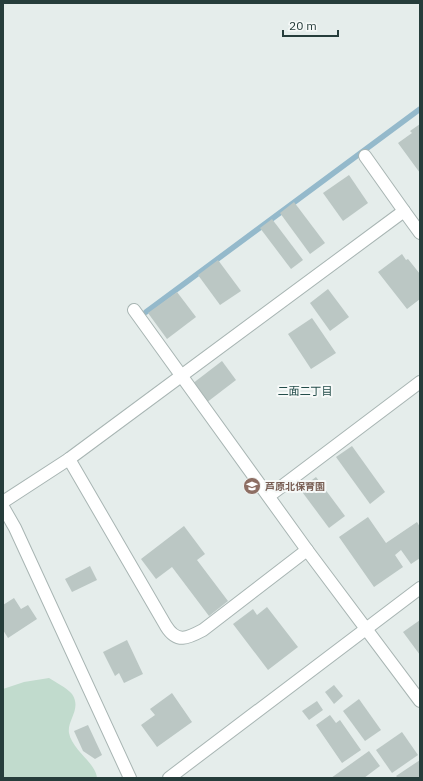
<svg xmlns="http://www.w3.org/2000/svg" width="423" height="781" viewBox="0 0 423 781" font-family="'IBM Plex Sans','Noto Sans JP',sans-serif">
<style>
.green{fill:#c1dbcd}
.lines{fill:none;stroke-linecap:round;stroke-linejoin:round}
.stream{stroke:#94b9cb;stroke-width:5.5}
.building{fill:#bbc7c4}
.minor-casing{stroke:#a8b5b3;stroke-width:14}
.tertiary-casing{stroke:#a8b5b3;stroke-width:14}
.minor{stroke:#fff;stroke-width:12}
.tertiary{stroke:#fff;stroke-width:12}
.labels{text-anchor:middle;dominant-baseline:central;stroke-width:4;stroke-linejoin:round;paint-order:stroke}
.education-label{font-size:10px;font-weight:bold;fill:#785e54;stroke:#f6f9f8;text-anchor:start}
.neighbourhood-label{font-size:11px;fill:#244d4a;stroke:#f6f9f8}
</style>
<rect width="100%" height="100%" fill="#e5edeb"/>
<path class="green" d="M49 678C55 682 67 688 72 694 82 709 67 720 69 733 72 750 96 763 97 778H3V689L24 682Z"/>
<g class="lines">
<path class="stream" d="M146 312 420 109"/>
</g>
<g class="building">
<path d="M420 124V173L398 143 412 133 410 131Z"/>
<path d="M349 175 368 203 343 221 323 193Z"/>
<path d="M294 202 325 243 310 254 280 213Z"/>
<path d="M272 219 303 260 291 269 260 228Z"/>
<path d="M402 254 406 260 408 259 420 274V299L407 309 378 272Z"/>
<path d="M218 260 241 291 220 305 198 275Z"/>
<path d="M328 289 349 317 330 331 310 303Z"/>
<path d="M177 292 196 317 167 339 148 313Z"/>
<path d="M312 318 336 353 311 369 288 334Z"/>
<path d="M222 361 236 380 206 403 192 384Z"/>
<path d="M352 446 385 492 370 504 336 457Z"/>
<path d="M316 477 345 516 329 528 300 489Z"/>
<path d="M368 517 386 543 417 522 420 527V558L411 564 401 550 395 555 403 567 374 587 339 537Z"/>
<path d="M184 526 205 554 197 560 228 601 209 616 172 567 156 579 141 559Z"/>
<path d="M90 566 97 580 72 592 65 579Z"/>
<path d="M14 598 21 609 28 605 37 619 8 638 3 630V605Z"/>
<path d="M267 607 298 647 268 670 233 624 253 609 257 615Z"/>
<path d="M420 620V655L403 632Z"/>
<path d="M127 640 143 674 124 683 119 673 115 676 103 652Z"/>
<path d="M334 685 343 696 334 704 325 692Z"/>
<path d="M172 693 192 722 157 747 141 725 155 715 150 709Z"/>
<path d="M359 699 381 730 365 741 343 711Z"/>
<path d="M317 701 323 710 309 720 302 711Z"/>
<path d="M330 715 336 723 340 720 361 750 342 763 316 725Z"/>
<path d="M88 725 102 755 95 759 83 751 74 731Z"/>
<path d="M402 732 418 755 392 773 376 750Z"/>
<path d="M369 751 380 766 364 778H331Z"/>
<path d="M420 760V778H398L396 776Z"/>
</g>
<g class="lines">
<g class="minor-casing">
<g id="minor">
<path d="M365 156 404 211"/>
<path d="M134 310 307 550 420 701"/>
<path d="M69 459 166 626C177 644 188 638 203 630L307 550"/>
<path d="M269 496 420 382"/>
<path d="M3 502 69 459 404 211 420 233"/>
</g>
</g>
<g class="tertiary-casing">
<g id="tertiary">
<path d="M3 507 15 528 130 778"/>
<path d="M169 778 420 588"/>
</g>
</g>
<use href="#minor" class="minor"/>
<use href="#tertiary" class="tertiary"/>
</g>
<defs>
<g id="school-disc" transform="scale(0.9)"><circle r="9.5" fill="#8d6e63" stroke="#f6f9f8"/><path d="M0-5L7-2L0 1L-7-2ZM-4 1L0 2.5L4 1V4Q0 6-4 4Z" fill="#fff"/></g>
</defs>
<g fill-rule="evenodd">
<use href="#school-disc" x="252" y="486"/>
</g>
<g class="labels">
<g class="education-label">
<text x="265" y="486">芦原北保育園</text>
</g>
<g class="neighbourhood-label">
<text x="305" y="391">二面二丁目</text>
</g>
</g>
<rect width="423" height="781" fill="none" stroke="#263d3b" stroke-width="8"/>
<path d="M283 30v6h55v-6" fill="none" stroke="#263d3b" stroke-width="2"/>
<text x="289" y="30" font-size="12" fill="#263d3b" stroke="#f6f9f8" stroke-width="3" paint-order="stroke">20 m</text>
</svg>
